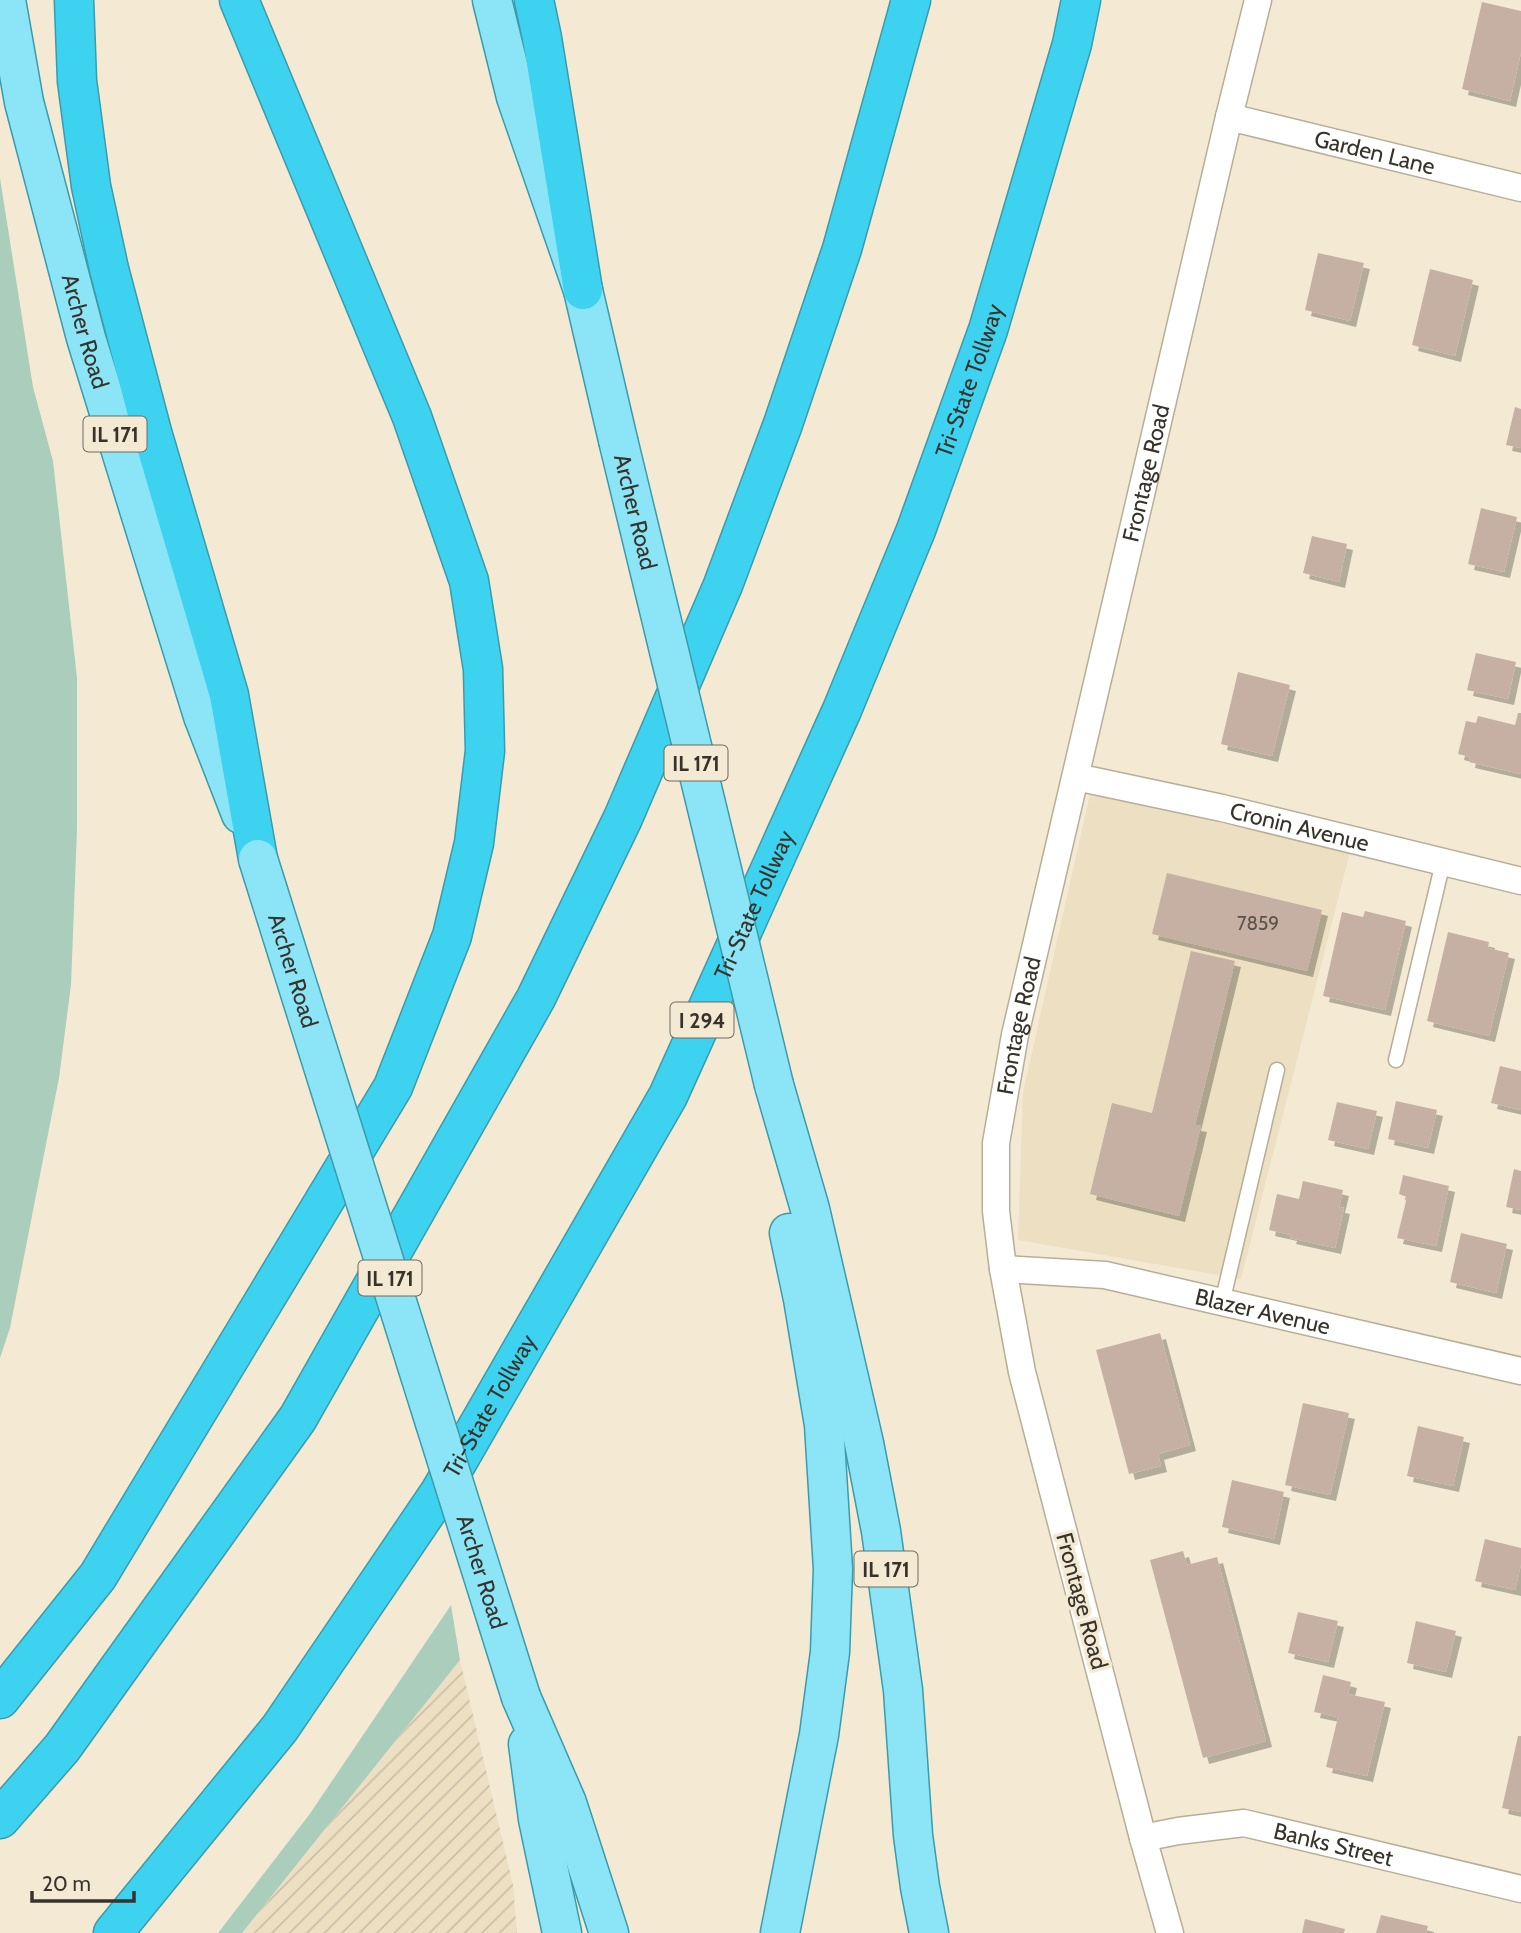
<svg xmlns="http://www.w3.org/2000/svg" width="1521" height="1933" viewBox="0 0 1521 1933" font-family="Cabin,sans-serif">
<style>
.built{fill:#ecdfc2}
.industrial{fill:url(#industrial-furrows)}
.grass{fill:#aacebb}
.building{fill:#c6b0a3;filter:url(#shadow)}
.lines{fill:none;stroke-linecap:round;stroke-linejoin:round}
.lane-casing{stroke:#b7ae99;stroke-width:17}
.street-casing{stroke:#b7ae99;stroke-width:29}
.primary-casing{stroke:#3b9bab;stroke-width:41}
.highway-casing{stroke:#3b9bab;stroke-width:41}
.lane{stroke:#fff;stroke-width:14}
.street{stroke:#fff;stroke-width:26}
.primary{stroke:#8be5f6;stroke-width:38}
.highway{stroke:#3dd3f0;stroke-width:38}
.primary-bridge-casing{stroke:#3b9bab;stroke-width:41;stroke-linecap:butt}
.primary-bridge{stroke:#8be5f6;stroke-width:38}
.labels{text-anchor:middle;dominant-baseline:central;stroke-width:7;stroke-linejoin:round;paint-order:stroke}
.number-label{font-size:19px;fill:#5b5249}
.shield{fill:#f4ead4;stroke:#706a5e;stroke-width:2}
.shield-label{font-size:21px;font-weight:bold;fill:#37332b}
.street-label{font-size:23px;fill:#37332b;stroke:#f4ead4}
</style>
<defs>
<pattern id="industrial-furrows" width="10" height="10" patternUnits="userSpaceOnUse" patternTransform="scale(1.75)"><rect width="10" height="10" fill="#ecdfc2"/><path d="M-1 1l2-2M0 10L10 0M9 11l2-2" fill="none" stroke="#cbc0a7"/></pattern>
<filter id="shadow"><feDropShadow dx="6" dy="6" stdDeviation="0" flood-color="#0004"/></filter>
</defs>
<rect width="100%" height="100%" fill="#f4ead4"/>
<path class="built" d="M1090 794 1350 852 1241 1279 1018 1240 1023 1092Z"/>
<path class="industrial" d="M460 1660 513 1885 517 1933H242Z"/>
<g class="grass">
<path d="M0 178 33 387 53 461 77 678V829L71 985 59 1078 10 1328 0 1358Z"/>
<path d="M451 1605 460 1660 242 1933H218L309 1815Z"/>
</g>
<g class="building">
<path d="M1482 2 1521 11V52L1510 101 1462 89Z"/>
<path d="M1318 253 1364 263 1350 321 1305 310Z"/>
<path d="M1430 269 1473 280 1455 356 1412 345Z"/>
<path d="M1515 407 1521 409V448L1506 445Z"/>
<path d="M1481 508 1517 517 1504 572 1468 564Z"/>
<path d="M1312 536 1347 544 1339 582 1303 573Z"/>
<path d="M1476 653 1516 662 1508 699 1467 690Z"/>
<path d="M1238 672 1290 685 1272 756 1221 744Z"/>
<path d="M1518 713H1521V774L1469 762 1470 757 1458 754 1466 721 1476 723 1478 716 1515 725Z"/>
<path d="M1167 873 1322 910 1307 971 1152 934Z"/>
<path d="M1365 911 1406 921 1385 1010 1323 996 1342 912 1363 917Z"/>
<path d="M1448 932 1489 942 1488 948 1509 953 1489 1036 1427 1021Z"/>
<path d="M1191 951 1235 961 1195 1125 1201 1126 1179 1216 1090 1194 1112 1103 1152 1113Z"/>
<path d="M1500 1066 1521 1071V1110L1491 1103Z"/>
<path d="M1396 1101 1437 1110 1428 1148 1388 1139Z"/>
<path d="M1337 1102 1377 1111 1368 1149 1328 1140Z"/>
<path d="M1514 1169 1521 1171V1210L1506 1207Z"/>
<path d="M1403 1175 1449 1186 1436 1246 1397 1238 1407 1197 1399 1194Z"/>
<path d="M1303 1181 1343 1190 1339 1207 1344 1208 1335 1248 1290 1238 1291 1235 1269 1230 1277 1194 1299 1199Z"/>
<path d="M1461 1233 1507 1244 1496 1293 1450 1282Z"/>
<path d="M1160 1333 1190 1445 1158 1454 1161 1466 1129 1474 1096 1350Z"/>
<path d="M1303 1403 1349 1413 1330 1495 1285 1485Z"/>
<path d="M1418 1426 1464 1437 1453 1486 1407 1476Z"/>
<path d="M1232 1480 1284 1492 1274 1539 1222 1527Z"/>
<path d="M1485 1539 1521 1548V1564L1515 1590 1475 1581Z"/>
<path d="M1183 1551 1187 1565 1217 1557 1266 1741 1203 1758 1150 1560Z"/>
<path d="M1298 1612 1338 1621 1328 1662 1288 1653Z"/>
<path d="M1416 1621 1456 1631 1446 1672 1407 1663Z"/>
<path d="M1323 1675 1351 1682 1348 1694 1385 1702 1367 1776 1326 1767 1338 1717 1314 1712Z"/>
<path d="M1518 1736H1521V1812L1502 1808Z"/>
<path d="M1381 1915 1428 1926 1426 1933H1376Z"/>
<path d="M1305 1919 1345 1929 1344 1933H1302Z"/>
</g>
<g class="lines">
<g class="lane-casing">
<g id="lane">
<path d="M1396 1060 1443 862"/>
<path d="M1222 1303 1277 1070"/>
</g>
</g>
<g class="street-casing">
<g id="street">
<path id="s1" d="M1229 117 1521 188"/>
<path id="s2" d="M1076 777 1222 808 1521 881"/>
<path id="s3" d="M1003 1269 1105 1275 1521 1371"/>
<path id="s4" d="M1143 1838 1178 1831 1244 1823 1521 1889"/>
<path id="s5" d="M1170 1933 1143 1838 1022 1372 1003 1269 996 1211V1143L1015 1035 1229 117 1258 0"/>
</g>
</g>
<g class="primary-casing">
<g id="primary">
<path id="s6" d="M6 0 24 102 86 338 203 716 241 814"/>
<path d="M492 0 516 97 583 290 618 440"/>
<path d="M774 1085 810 1209 864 1443 881 1531 903 1690 913 1835 920 1887 929 1933"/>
<path d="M521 1697 567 1803 609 1933"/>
<path d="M528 1744 538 1819 562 1933"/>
<path d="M780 1933 819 1735 830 1652 833 1569 824 1425 803 1299 789 1233"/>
</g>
</g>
<g class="highway-casing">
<g id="highway">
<path d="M74 0 77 81 91 186 109 269 152 432 229 695 258 859"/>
<path d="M534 0 542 38 583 290"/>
<path d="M0 1699 98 1576 393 1087 452 936 474 843 485 751 483 669 469 581 412 417 239 0"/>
<path d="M0 1819 62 1748 298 1418 536 998 623 818 723 585 783 424 842 249 911 0"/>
<path id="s7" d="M113 1933 280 1728 440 1492 668 1096 842 710 916 530 988 330 1072 44 1081 0"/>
</g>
</g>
<use href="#lane" class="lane"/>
<use href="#street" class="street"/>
<use href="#primary" class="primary"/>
<use href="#highway" class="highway"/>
<g class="primary-bridge-casing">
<g id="primary-bridge">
<path id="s8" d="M618 440 774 1085"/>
<path id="s9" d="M258 859 521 1697"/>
</g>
</g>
<use href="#primary-bridge" class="primary-bridge"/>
</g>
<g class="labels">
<g class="number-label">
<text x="1258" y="923">7859</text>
</g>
<g class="shield">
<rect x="83.5" y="416.5" width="63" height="35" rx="5"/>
<rect x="664.5" y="745.5" width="63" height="35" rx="5"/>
<rect x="670.5" y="1002.5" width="63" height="35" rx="5"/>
<rect x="358.5" y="1260.5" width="63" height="35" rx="5"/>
<rect x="854.5" y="1551.5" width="63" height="35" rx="5"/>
</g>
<g class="shield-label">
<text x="115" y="434">IL 171</text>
<text x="696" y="763">IL 171</text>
<text x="702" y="1020">I 294</text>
<text x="390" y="1278">IL 171</text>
<text x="886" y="1569">IL 171</text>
</g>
<g class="street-label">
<text stroke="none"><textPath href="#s1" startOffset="150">Garden Lane</textPath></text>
<text stroke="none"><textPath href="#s6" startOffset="341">Archer Road</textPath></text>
<text stroke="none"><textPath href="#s7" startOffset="1783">Tri-State Tollway</textPath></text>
<text stroke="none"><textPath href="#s5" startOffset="1498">Frontage Road</textPath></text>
<text stroke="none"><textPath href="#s8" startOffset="74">Archer Road</textPath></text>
<text stroke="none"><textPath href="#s2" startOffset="229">Cronin Avenue</textPath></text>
<text stroke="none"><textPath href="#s7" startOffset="1216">Tri-State Tollway</textPath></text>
<text stroke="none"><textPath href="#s9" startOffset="117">Archer Road</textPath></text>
<text stroke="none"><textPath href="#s5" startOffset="931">Frontage Road</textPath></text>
<text stroke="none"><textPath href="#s3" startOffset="264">Blazer Avenue</textPath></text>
<text stroke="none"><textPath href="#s7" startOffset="649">Tri-State Tollway</textPath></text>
<text stroke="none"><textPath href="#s9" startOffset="747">Archer Road</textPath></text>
<text transform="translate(1082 1601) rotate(75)">Frontage Road</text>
<text stroke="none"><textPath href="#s4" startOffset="194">Banks Street</textPath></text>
</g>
</g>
<path d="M32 1891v10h102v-10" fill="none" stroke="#37332b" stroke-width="3.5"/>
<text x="42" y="1891" font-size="21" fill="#37332b" stroke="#f4ead4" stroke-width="5" paint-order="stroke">20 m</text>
</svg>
